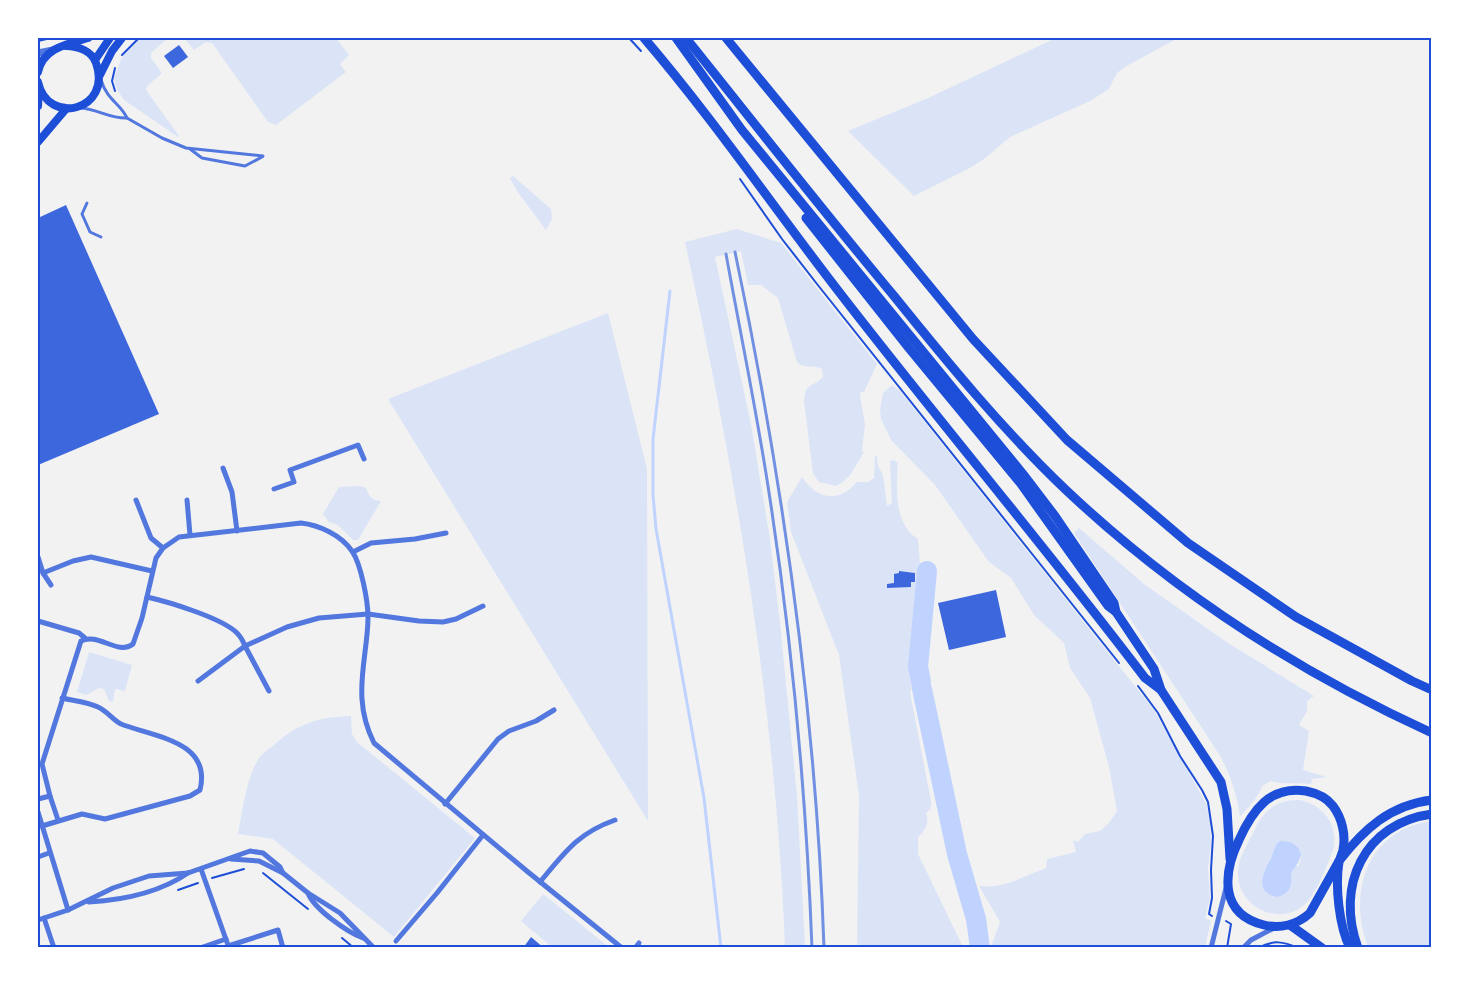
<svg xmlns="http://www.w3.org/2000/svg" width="1469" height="985" viewBox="0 0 1469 985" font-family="'Titillium Web',sans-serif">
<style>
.green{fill:#dbe4f7;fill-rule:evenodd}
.water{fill:#bfd3fe}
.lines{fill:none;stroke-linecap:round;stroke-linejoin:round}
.stream{stroke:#bfd3fe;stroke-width:3}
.river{stroke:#bfd3fe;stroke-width:20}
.building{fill:#3d67dc}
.path{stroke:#1d4ed8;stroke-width:2}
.service{stroke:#5277de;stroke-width:3}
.minor{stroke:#5277de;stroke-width:5}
.tertiary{stroke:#5277de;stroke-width:7}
.secondary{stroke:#1d4ed8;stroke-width:8}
.primary{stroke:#1d4ed8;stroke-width:9}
.trunk{stroke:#1d4ed8;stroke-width:9}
.rail{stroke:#7290e2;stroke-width:3}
.neatline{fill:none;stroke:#1d4ed8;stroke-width:2}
</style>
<rect width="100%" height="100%" fill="#f2f2f2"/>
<g class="green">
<path d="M141 38H168L151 53V58L162 73 147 86 146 90 179 136 178 137 124 100 116 88 114 78 122 57Z"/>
<path d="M184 38H336L349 55 340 64 346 72 276 125 268 122 212 43 206 42 194 50Z"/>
<path d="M1056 38H1178L1125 67 1117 73 1109 89 1090 101 1010 137 984 159 970 168 914 196 848 131 928 98Z"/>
<path d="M513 176 551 209 552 219 546 230 517 191 510 178Z"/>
<path d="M737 229 781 243 877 364 864 392H861L860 396 865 424 862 451 864 452 851 474 843 482 836 486 819 482 813 473 804 402C805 382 812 388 823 377L822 369C813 364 805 370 797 362L778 298 761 285H748L741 251 715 257 751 424 770 539 780 623 797 795 805 947H785C776 710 736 474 685 242Z"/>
<path d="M608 313 647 469 648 821 388 399Z"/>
<path d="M892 385 900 391 1154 710 1206 803 1210 821 1211 845 1208 868 1210 899 1205 918 1211 921 1205 947H991L1000 922 979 886C1005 889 1023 876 1046 868L1047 859 1076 852 1073 840 1078 842 1085 834 1100 831 1109 823 1117 811 1109 767 1090 698 1070 668 1064 643 1034 615 1011 578 989 562 935 485 891 440 881 419 880 409 883 393Z"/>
<path d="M875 456H877L878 466 883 475 887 506 892 503 890 461 894 460 898 463C896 488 894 525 918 539L920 563 922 567 934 570 933 577H936L929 600 915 598 929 603 927 604V658L929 680 914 684 910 692 931 801V808L926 813C930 823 925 831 918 837V854L963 947H857L859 796 839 655 791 532 787 502 802 477C817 500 839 503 857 482H868L874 478Z"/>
<path d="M360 486 366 488C369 496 372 501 381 501L358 540H353L338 525 329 522 323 514 339 487Z"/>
<path d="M1079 528 1144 584 1228 643 1314 696 1307 701V711L1299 725 1309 731 1303 770 1327 777 1312 779 1311 784C1297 782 1284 785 1271 781L1262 786C1261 794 1246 810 1240 817 1237 794 1230 774 1219 754L1074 533Z"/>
<path d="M89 652 132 665 125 691 115 689 113 702 109 701 104 689 99 688 86 695 77 692Z"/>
<path d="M351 716 352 734 357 742 475 838 394 937 273 839 238 834C242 813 247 774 260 757 263 753 269 749 274 745 298 723 319 717 351 716Z"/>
<path d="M1300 800C1325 806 1339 826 1333 851 1326 867 1319 888 1308 901 1284 929 1238 909 1238 874 1237 859 1248 844 1254 831 1263 811 1276 799 1300 800ZM1281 841 1296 845 1301 855 1299 866H1296L1291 873C1292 884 1290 894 1278 897 1253 892 1263 872 1271 857 1274 850 1274 845 1281 841Z"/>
<path d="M1431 821V947H1368C1347 892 1367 830 1431 821Z"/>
<path d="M543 894 605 944 608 947H552L521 921Z"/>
</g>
<path class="water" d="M1280 841C1291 841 1299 844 1301 855L1298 863 1291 873C1293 884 1290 894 1278 897 1253 893 1263 872 1271 858 1274 851 1274 845 1280 841Z"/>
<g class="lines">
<path class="stream" d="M670 291 653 439V495L656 529 704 798 721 948"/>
<g class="river">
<path d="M921 681 918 667 927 571"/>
<path d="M922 689 957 854 976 919 980 948"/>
</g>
</g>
<g class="building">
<path d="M179 45 188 57 173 68 164 56Z"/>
<path d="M66 205 159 414 38 465V218Z"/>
<path d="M899 571 915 573V582H911V587L887 588V584L894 583V574L899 573Z"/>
<path d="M996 590 1006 637 949 650 938 603Z"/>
<path d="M531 937 544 948H523Z"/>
</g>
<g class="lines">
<g class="path">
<path d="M629 38 641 51"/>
<path d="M38 41 51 38"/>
<path d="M122 55 139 38"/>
<path d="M115 68 112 81 115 91"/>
<path d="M740 179 782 239 817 284 1119 663"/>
<path d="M1138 686 1158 713 1180 756 1202 790 1208 802 1213 836 1211 870 1212 898 1209 914 1212 916"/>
<path d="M263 873 308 909"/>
<path d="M212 878 244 869"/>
<path d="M178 890 198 883"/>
<path d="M1226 921 1231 924 1227 948"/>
<path d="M342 938 354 948"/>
<path d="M1258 948C1273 940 1283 941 1298 948"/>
</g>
<g class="service">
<path d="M101 80C107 100 121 104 127 118L162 138 186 148 263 156"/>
<path d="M79 108C96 108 110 119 127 118"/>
<path d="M190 149 202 158 245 166 262 157"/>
<path d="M87 203 82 214 90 232 101 237"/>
</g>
<g class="minor">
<path d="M223 468 232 492 237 531"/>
<path d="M274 489 294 482 290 470 358 445 364 459"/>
<path d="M136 500 151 538 163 548"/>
<path d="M187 500 190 535"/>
<path d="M353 552 371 543 415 539 446 533"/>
<path d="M38 557 43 573 51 585"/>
<path d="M43 573 73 561 91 557 152 571"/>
<path d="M147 597C169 602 222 618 237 633 241 637 243 641 245 646L287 627 319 618 368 614 419 621 443 622 456 619 483 606"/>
<path d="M38 621 79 633 85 638"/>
<path d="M198 681 245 646 269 691"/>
<path d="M38 799 50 796"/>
<path d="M445 804 498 739 509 731 536 721 554 710"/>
<path d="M38 812 68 910"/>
<path d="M58 820 50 796 42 764 81 641C98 632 118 656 133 644L142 618 156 558 163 548 179 537 301 523C319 525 341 535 352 551 361 564 368 601 368 617 368 644 360 672 362 699 363 716 367 729 374 743L528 872 622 948"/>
<path d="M42 826 82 814 105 819 190 796 200 790C212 741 154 737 121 724 113 720 107 711 98 707 87 702 74 701 62 698"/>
<path d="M38 857 49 853"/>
<path d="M231 859 259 861 283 873 308 893 340 913 374 948"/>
<path d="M201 869 229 948"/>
<path d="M540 882C565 852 578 833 615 820"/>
<path d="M308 893C314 909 347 932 363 938"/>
<path d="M89 902C123 900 159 893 188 873"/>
<path d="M44 918 54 948"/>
<path d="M38 920 68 910 113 888 149 876 188 873 250 851 263 853 280 867 283 873"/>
<path d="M396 941 437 893 483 835"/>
<path d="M228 946 278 930 283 948"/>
<path d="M200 948 226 939"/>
<path d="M635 948 639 943"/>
<path d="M1211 948 1226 888"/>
<path d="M1243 948 1251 940 1274 928"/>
</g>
<path class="tertiary" d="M38 53 53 50"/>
<g class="secondary">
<path d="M95 60 110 38"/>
<path d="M38 72C43 48 67 44 88 38"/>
<path d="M100 75 112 51 122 38"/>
<path d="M38 82C48 127 113 110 96 63 92 51 78 46 66 46"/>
<path d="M38 106 39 90"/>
<path d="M38 142 66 109"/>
</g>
<g class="primary">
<path d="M644 38C715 121 776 211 843 297 942 425 1047 549 1145 678L1161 690 1221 782 1227 809 1230 859"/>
<path d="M1339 861 1310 913C1297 925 1280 929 1264 925 1219 914 1223 873 1239 840 1252 811 1270 785 1306 791 1316 793 1327 798 1333 806 1342 818 1346 835 1343 850 1342 854 1340 858 1339 862 1335 886 1339 926 1350 948"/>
<path d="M1290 925 1322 948"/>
</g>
<g class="trunk">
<path d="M676 38 742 130 1023 474 1055 516 1114 603 1116 612 1154 669 1161 690"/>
<path d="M686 38C755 124 823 211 894 296 948 363 1003 430 1066 490 1173 591 1298 672 1432 733"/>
<path d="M726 38 973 339 1067 440 1188 543 1296 617 1412 681 1432 690"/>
<path d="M806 218 908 347 1021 484 1108 606 1116 612"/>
<path d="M1339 861C1364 829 1390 805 1432 800"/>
<path d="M1358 948C1335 886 1364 823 1432 814"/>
</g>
<g class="rail">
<path d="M735 252C783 481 816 713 824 948"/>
<path d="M726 254C740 331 756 408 768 486 792 639 806 793 812 948"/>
</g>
</g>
<rect width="1469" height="985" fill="none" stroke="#ffffff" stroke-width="78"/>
<rect x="39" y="39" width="1391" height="907" class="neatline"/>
</svg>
